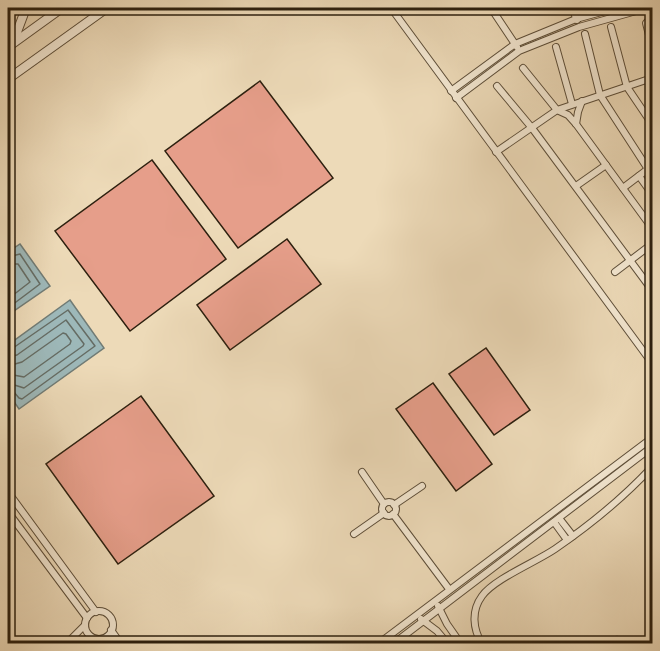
<svg xmlns="http://www.w3.org/2000/svg" width="660" height="651" viewBox="0 0 660 651" font-family="Cardo,serif">
<style>
.water{fill:#9db8b9;stroke:#707b75;stroke-width:1.5}
.lines{fill:none;stroke-linecap:round;stroke-linejoin:round}
.shore{stroke:#656c64;stroke-width:1.5}
.building{fill:#e69e8a;stroke:#2d200f;stroke-width:1.5}
.minor-casing{stroke:#5d4e39;stroke-width:8}
.tertiary-casing{stroke:#5d4e39;stroke-width:10}
.minor{stroke:#f3e7d1;stroke-width:6}
.tertiary{stroke:#f3e7d1;stroke-width:8}
</style>
<rect width="100%" height="100%" fill="#eddab8"/>
<filter id="stains"><feTurbulence type="fractalNoise" baseFrequency=".00333" numOctaves="4"/><feColorMatrix values="0 0 0 0 .2 0 0 0 0 .09 0 0 0 0 .02 0 0 0 .5 -.17"/></filter>
<radialGradient id="worn" r=".72"><stop offset=".6" stop-color="#630" stop-opacity="0"/><stop offset="1" stop-color="#630" stop-opacity=".3"/></radialGradient>
<g class="water">
<path d="M20 244 50 286 8 315V252Z"/>
<path d="M70 300 104 348 19 409 8 393V345Z"/>
</g>
<g class="lines">
<g class="shore">
<path d="M8 257 20 254 40 284 8 308"/>
<path d="M8 264H18L30 282 8 299"/>
<path d="M8 349 13 348 68 310 95 346 22 399 19 398 13 391H8"/>
<path d="M8 357 17 355 66 320 84 344 83 346 24 388 8 383"/>
<path d="M8 366 22 362 63 333 66 334 71 341 70 344 24 377 8 374"/>
</g>
</g>
<g class="building">
<path d="M260 81 333 178 238 248 165 151Z"/>
<path d="M152 160 226 259 130 331 55 231Z"/>
<path d="M287 239 321 284 230 350 197 305Z"/>
<path d="M486 348 530 410 494 435 449 374Z"/>
<path d="M433 383 492 464 456 491 396 409Z"/>
<path d="M141 396 214 496 118 564 46 464Z"/>
</g>
<g class="lines">
<g class="minor-casing">
<g id="minor">
<path d="M391 8 652 363"/>
<path d="M491 8 517 47"/>
<path d="M572 8 577 20"/>
<path d="M652 21H648L646 23 652 47"/>
<path d="M611 27 627 87 652 124"/>
<path d="M585 34 600 95 648 169"/>
<path d="M556 47 572 104"/>
<path d="M523 68 557 110 568 115 576 124 652 228"/>
<path d="M497 86 532 128 652 290"/>
<path d="M451 91 515 44 576 19 616 8"/>
<path d="M456 98 519 51 579 27 647 8"/>
<path d="M576 124 578 112 582 101"/>
<path d="M496 152 557 110 652 78"/>
<path d="M639 176 652 194"/>
<path d="M576 186 606 165"/>
<path d="M623 188 652 166"/>
<path d="M615 272 652 244"/>
<path d="M651 328 652 327"/>
<path d="M362 472 384 504"/>
<path d="M8 492 96 612"/>
<circle cx="389" cy="509" r="7"/>
<path d="M394 505 422 486"/>
<path d="M8 512 87 618"/>
<path d="M393 514 449 589"/>
<path d="M559 518 573 536"/>
<path d="M554 522 567 540"/>
<path d="M354 534 384 513"/>
<path d="M438 606 447 624 461 644"/>
<circle cx="99" cy="625" r="14"/>
<path d="M421 619 437 631 448 644"/>
<path d="M111 630 121 644"/>
<path d="M66 644 85 625"/>
<path d="M82 644 96 639"/>
<path d="M378 644 652 438"/>
<path d="M393 644 652 447"/>
<path d="M482 644C473 629 471 611 482 596 494 579 536 562 555 549 590 525 623 498 652 467"/>
<path d="M613 644 617 640"/>
</g>
</g>
<g class="tertiary-casing">
<g id="tertiary">
<path d="M14 40 26 8"/>
<path d="M8 47 62 8"/>
<path d="M8 79 107 8"/>
</g>
</g>
<use href="#minor" class="minor"/>
<use href="#tertiary" class="tertiary"/>
</g>
<rect width="660" height="651" fill="none" stroke="#eddab8" stroke-width="30"/>
<rect x="9" y="9" width="642" height="633" fill="none" stroke="#2d200f" stroke-width="3"/>
<rect x="15" y="15" width="630" height="621" fill="none" stroke="#2d200f" stroke-width="1.5"/>
<rect width="100%" height="100%" filter="url(#stains)"/>
<rect width="100%" height="100%" fill="url(#worn)"/>
</svg>
